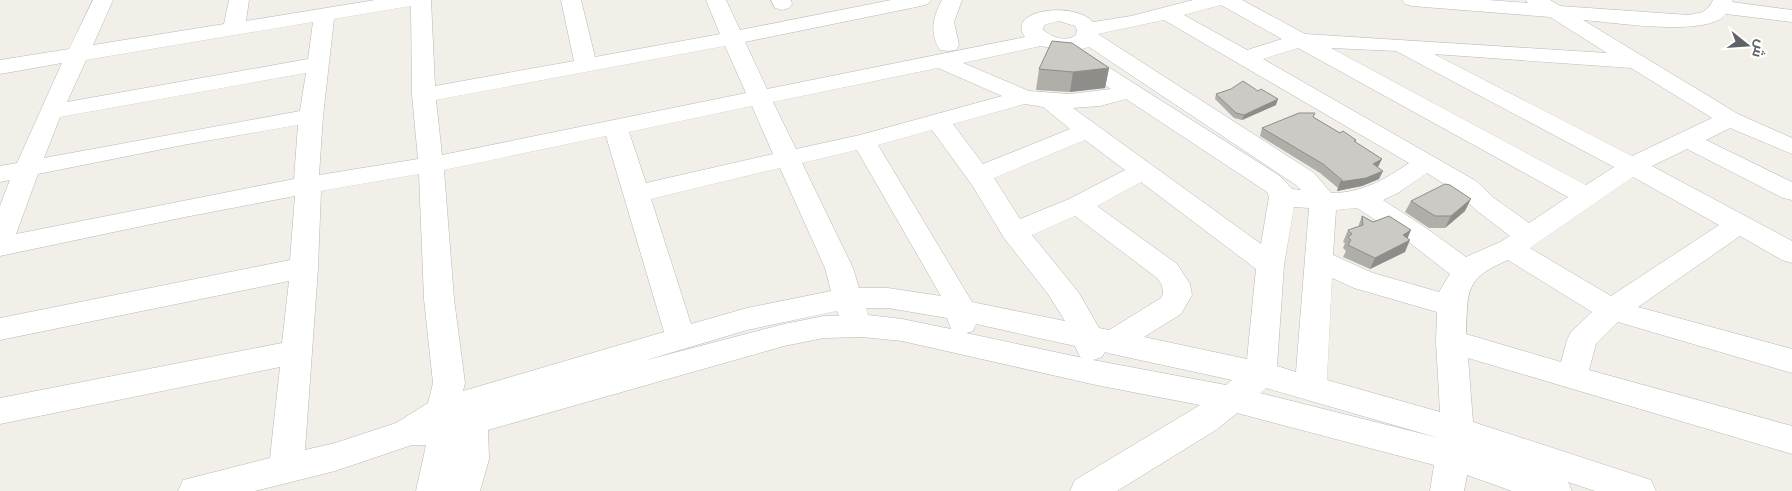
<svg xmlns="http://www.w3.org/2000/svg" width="1792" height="491" viewBox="0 0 1792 491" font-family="Cabin,Cairo,sans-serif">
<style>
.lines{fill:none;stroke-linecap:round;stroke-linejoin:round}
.minor-casing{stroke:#b5b8bc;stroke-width:1}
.minor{fill:#fff;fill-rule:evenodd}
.wall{fill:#afaea9}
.shaded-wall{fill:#8f8d8a}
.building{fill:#cccac5;stroke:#8f8d8a}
</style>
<rect width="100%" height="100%" fill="#f1efe8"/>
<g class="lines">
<g class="minor-casing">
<g id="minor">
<path d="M93 0H113L93 45 224 24 229 0H249L246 21 375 0H431L435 86 574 61 561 0H581L595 57 720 34 706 0H726L740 30 891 0H931L928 4 921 6 745 42 767 89 1025 37C1005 9 1075 1 1093 22L1131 16 1193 0H1242L1305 34 1607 53 1550 17 1412 6 1405 4 1402 0H1488L1528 3 1526 0H1550L1560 6 1689 15 1703 12 1710 6 1713 0H1733L1732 2 1792 10V22L1726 14C1707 38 1613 22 1583 20L1738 114 1792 138V154L1730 128 1706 140 1792 182V200L1783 198 1687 149 1652 166 1792 241V263L1782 260 1740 236 1638 307 1792 349V373L1618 322 1596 344 1589 370 1792 426V454L1468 358 1473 422 1651 480 1656 491H1595L1568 482 1572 491H1512L1467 475 1464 491H1430L1434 465 1237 413 1216 430 1117 491H1070L1075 480 1200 405 1096 385 902 341 862 337 824 338 784 346 488 430 489 459 480 491H416L426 445H412L335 471 255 491H178L183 480 270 458 280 367 0 424V398L282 343 289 281 0 340V318L290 260 295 196 185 217 0 256V206L10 180 0 182V166L17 163 62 63 0 74V60L69 49ZM1221 5 1282 39 1247 50 1184 15ZM411 6 412 95 418 159 319 175 323 116 334 19ZM1164 20 1409 163C1384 180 1362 193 1331 193L1314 173 1098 34ZM1059 21 1075 26 1077 30 1076 35C1066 43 1052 37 1043 30L1044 25ZM313 22 308 59 67 102 86 60ZM725 46 746 93 442 155 436 100ZM1041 46 1067 51 1064 56 1067 61 1111 89 1070 94 1029 91 963 63ZM1089 47 1296 185 1301 190 1292 189 1280 176 1083 51 1078 50ZM1298 48 1568 197 1529 223 1494 198 1476 181 1263 59ZM1331 48 1396 51 1614 167 1586 185ZM1434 54 1631 68 1712 118 1632 156ZM938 68 1002 96 860 135 796 149 773 102ZM306 73 300 111 44 158 60 117ZM1126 99 1267 192 1269 197 1261 244 1073 108 1100 106ZM1025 104 1043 107 1070 129 983 164 953 124ZM752 106 773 154 646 183 629 132ZM298 125 294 179 16 234 38 174 183 145ZM932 130 972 185 1004 238 1048 294 1065 321 972 302 878 145ZM606 136 664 332 463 391 465 383 454 299 444 170ZM1085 140 1125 170 1069 199 1020 219 994 178ZM857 150 941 296 888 288H859L853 268 802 163ZM780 168 825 268 831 291 747 308 691 324 651 199ZM1427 173 1458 193 1476 210 1510 236 1500 242 1466 257 1426 228 1383 200 1398 193ZM419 174 424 299 433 383 428 403 396 423 335 443 305 450 318 268 321 191ZM1633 177 1719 225 1611 296 1530 248ZM1141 182 1256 269 1247 359 1144 337 1181 314 1192 295 1190 284 1177 264 1097 206ZM1294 207 1309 208 1296 372 1277 366 1284 265ZM1357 208 1406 240 1450 274 1439 292 1373 273 1333 255 1336 210ZM1075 216 1157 278 1162 285 1163 294 1161 298 1109 330 1099 328 1079 293 1032 235ZM1508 260 1592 312 1571 332 1567 340 1561 362 1466 334C1468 290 1464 279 1508 260ZM1332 278 1354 288 1437 312 1436 341 1440 412 1327 380ZM866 308H888L947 318 951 329 902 319 868 315ZM837 311 839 316H824L784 324 643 361 747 330ZM976 324 1075 346 1080 357 1083 358 966 333 973 331ZM1105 352 1112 354 1232 380 1226 385 1093 360 1102 357ZM1266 388 1439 438 1260 393Z"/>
<path d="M771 0H791L792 4 789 8 782 10 775 8Z"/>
<path d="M942 0H962L954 22 959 45 956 50 948 51 940 50C929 33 933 17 942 0Z"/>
</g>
</g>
<use href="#minor" class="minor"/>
</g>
<g class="wall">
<path d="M1109 68 1105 88 1070 92 1036 90 1039 69Z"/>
<path d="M1216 94 1276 105 1242 120 1234 118 1215 99Z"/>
<path d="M1313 117 1340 133 1356 140 1355 142 1379 179 1362 186 1337 191 1338 188 1320 173 1260 136 1262 128Z"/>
<path d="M1411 201 1465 211 1445 228H1429L1405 212Z"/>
<path d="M1362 216 1407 238 1405 252 1370 269 1343 257 1346 251 1343 248 1345 243 1343 242 1348 230 1358 227Z"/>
</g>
<g class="shaded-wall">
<path d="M1109 68 1105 88 1070 92 1073 72Z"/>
<path d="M1278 99 1276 105 1242 120 1244 115Z"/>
<path d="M1382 159 1378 167 1373 164Z"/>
<path d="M1383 171 1379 179 1362 186 1337 191 1340 182Z"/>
<path d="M1471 199 1465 211 1445 228 1451 216Z"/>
<path d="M1411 230 1406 242 1410 240 1405 252 1370 269 1375 258 1403 235Z"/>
</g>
<g class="building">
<path d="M1052 41 1072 43 1109 68 1073 72 1039 69Z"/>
<path d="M1243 81 1258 91 1261 89 1278 99 1244 115 1236 113 1216 94 1231 89Z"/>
<path d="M1299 113H1315L1313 117 1340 133 1343 131 1356 140 1354 141 1382 159 1373 164 1383 171 1366 178 1340 182 1343 181 1323 164 1262 128Z"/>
<path d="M1445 184 1450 185 1471 199 1451 216H1435L1411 201Z"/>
<path d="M1362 216 1373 222 1389 216 1411 230 1403 235 1410 240 1375 258 1348 245 1351 240 1348 237 1352 234 1348 230 1363 225Z"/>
</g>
<g transform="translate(1747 45) rotate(107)" stroke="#ffffff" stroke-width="4" paint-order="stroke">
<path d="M0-4L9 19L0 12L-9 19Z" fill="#5f6368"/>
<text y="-8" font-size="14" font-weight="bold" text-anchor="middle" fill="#5f6368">ش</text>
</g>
</svg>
